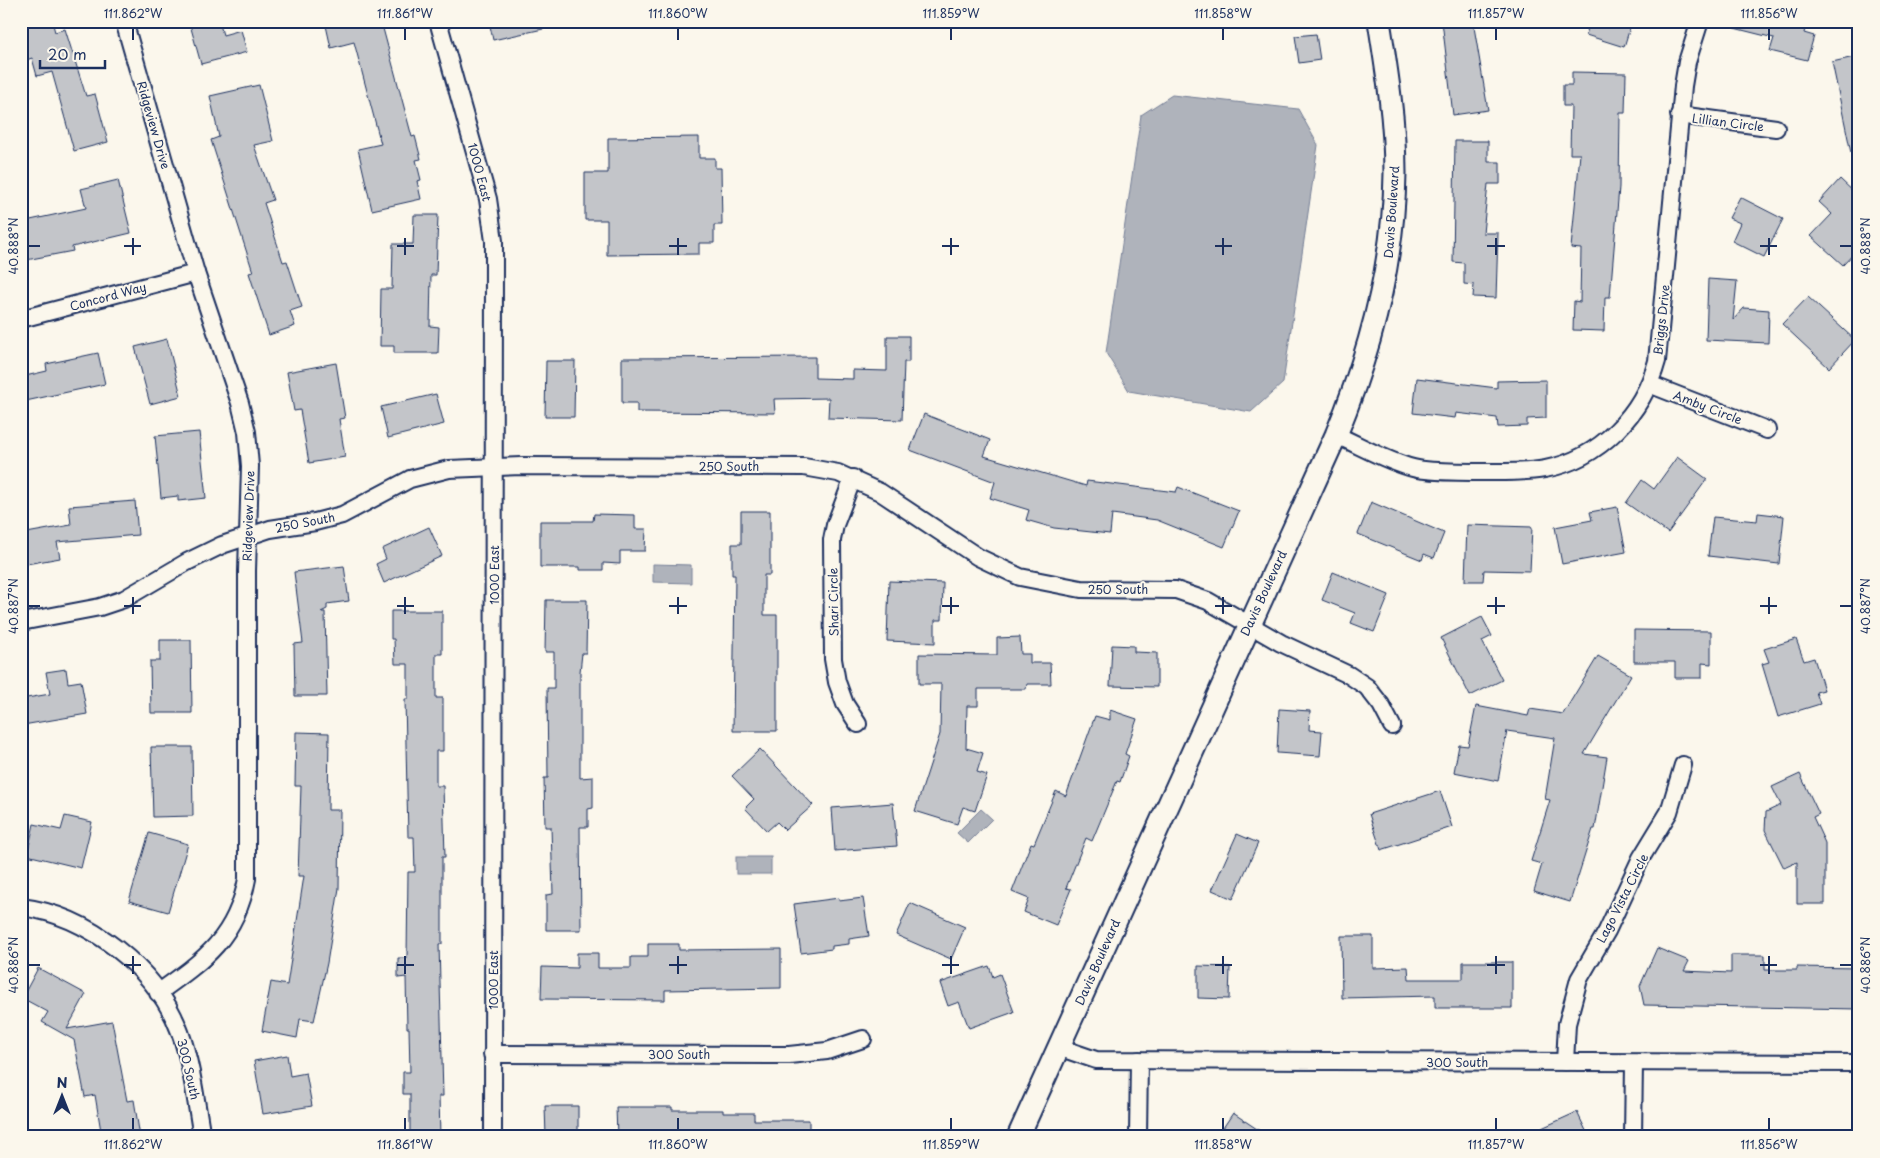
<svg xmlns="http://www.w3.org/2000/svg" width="1880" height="1158" viewBox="0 0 1880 1158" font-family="'Playpen Sans',sans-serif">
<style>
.water{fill:#afb3bb;stroke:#747e96}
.building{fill:#c3c5c9;stroke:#1b2f5e}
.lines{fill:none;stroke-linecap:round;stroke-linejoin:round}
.minor-casing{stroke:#1b2f5e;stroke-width:20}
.tertiary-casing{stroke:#1b2f5e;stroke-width:25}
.minor{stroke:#fbf7ec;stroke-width:16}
.tertiary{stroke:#fbf7ec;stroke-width:21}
.ticks{fill:none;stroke:#1b2f5e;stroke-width:2}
.labels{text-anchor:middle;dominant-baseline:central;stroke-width:4;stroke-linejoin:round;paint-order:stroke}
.street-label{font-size:12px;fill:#1b2f5e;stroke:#fbf7ec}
.neatline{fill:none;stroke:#1b2f5e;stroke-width:2}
.ticks-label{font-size:12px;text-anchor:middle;fill:#1b2f5e}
</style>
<rect width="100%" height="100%" fill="#fbf7ec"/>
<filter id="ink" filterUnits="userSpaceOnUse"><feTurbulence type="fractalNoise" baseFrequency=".02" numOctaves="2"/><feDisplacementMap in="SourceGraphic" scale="10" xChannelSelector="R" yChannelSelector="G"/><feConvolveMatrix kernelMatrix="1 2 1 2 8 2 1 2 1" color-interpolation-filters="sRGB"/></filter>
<g filter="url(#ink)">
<g class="water">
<path d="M1172 95 1298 109 1318 145 1283 383 1251 412 1129 391 1106 353 1141 115Z"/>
<path d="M653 564 691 565V583L653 582Z"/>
<path d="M981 809 992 819 968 843 957 833Z"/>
<rect x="736" y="857" width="35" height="17"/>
</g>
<g class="building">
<path d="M21 21H52L55 32 65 29 86 96 95 94 108 142 74 151 52 72 37 76 32 58 21 62Z"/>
<path d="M189 21H219L223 35 241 30 247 52 201 64Z"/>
<path d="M325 21H381L412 137 415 136 421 159 416 160 421 180 417 181 421 199 372 210 358 149 381 144 354 42 331 48Z"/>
<path d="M489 21H542L543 29 493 40Z"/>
<path d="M1442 21H1473L1488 110 1453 115Z"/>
<path d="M1590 21H1632L1624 47 1586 35Z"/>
<path d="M1735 21H1807L1804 33 1814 36 1807 60 1770 51 1774 38 1734 28Z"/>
<path d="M1316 34 1320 60 1299 63 1295 36Z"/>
<path d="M1859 56V152L1851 153 1832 62Z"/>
<path d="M1572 72 1626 73 1625 113H1620L1619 187 1610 297H1605L1604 331 1573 330 1574 301 1580 302 1581 249 1571 248 1580 154H1570L1571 106H1563V85H1572Z"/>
<path d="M259 85 273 141 254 145 273 200 264 203 283 262 287 261 302 307 290 311 295 326 269 335 249 273 253 272 211 140 219 137 210 96Z"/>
<path d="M699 137V158H715V168H721L722 225H714V243H699V254L607 255V220H585V173H608V138Z"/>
<path d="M1455 141H1488V162H1500V184H1488L1483 233H1498L1496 298 1473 297 1474 285 1464 284V263L1453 262Z"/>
<path d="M1840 179 1859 197V248L1843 265 1811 236 1832 214 1819 202Z"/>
<path d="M118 180 131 233 72 247 73 251 21 261V222L86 208 81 189Z"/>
<path d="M1740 197 1783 219 1764 257 1732 241 1740 223 1729 218Z"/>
<path d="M414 215H438L436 275H431L430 326 439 327 438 353H394V346H380L381 289H392L393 244H413Z"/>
<path d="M1708 279 1737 281 1733 320 1744 308 1769 310 1768 343 1706 340Z"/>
<path d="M1808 297 1855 340 1829 368 1782 324Z"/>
<path d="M887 336H909V362H904L902 420 828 418 829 398 774 399 775 413 637 412V403H622V358L815 357V378L853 379V370L887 371Z"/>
<path d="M167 339 181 396 150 404 135 347Z"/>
<path d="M98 353 105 384 21 402V377L47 371 46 364Z"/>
<path d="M546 361H575L574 417H545Z"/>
<path d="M336 363 345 418 339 419 345 457 309 463 300 410 294 411 287 372Z"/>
<path d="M1417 378 1497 388V381L1546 380V418L1527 419V426L1498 427 1497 418 1456 413 1455 418 1413 413Z"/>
<path d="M436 394 444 424 388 438 381 407Z"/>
<path d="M924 414 990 440 984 456 1086 486 1087 481 1176 492 1178 487 1239 511 1224 547 1157 520 1112 514 1110 534 1054 528 1026 520 1029 510 990 498 995 482 910 450Z"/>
<path d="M199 432 206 498 178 501V496L161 498 155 436Z"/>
<path d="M1677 457 1707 479 1668 533 1626 503 1642 480 1654 489Z"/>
<path d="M135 501 138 535 57 542 60 558 21 565V534L71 525 69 506Z"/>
<path d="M1371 502 1444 533 1434 558 1424 554 1422 560 1358 534Z"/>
<path d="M1617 507 1626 552 1562 564 1555 527 1592 520 1590 512Z"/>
<path d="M741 511H770V575H764V615H777V731H733L735 575H732V544H741Z"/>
<path d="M1758 513 1784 516 1779 564 1708 556 1713 517 1757 521Z"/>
<path d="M594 514 635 515V529H646L645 551H620V564L603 563V570H580V567H540V521H593Z"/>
<path d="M1467 525 1532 527 1530 571 1484 570 1483 581H1465Z"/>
<path d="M429 527 442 556 384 583 376 564 386 559 382 549Z"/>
<path d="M344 566 349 601 327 604V609L321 612H325L327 696H295L294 644 303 643 294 572Z"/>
<path d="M1333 572 1389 595 1374 632 1351 623 1355 613 1322 600Z"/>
<path d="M889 581 943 583 942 620H935V643L887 641Z"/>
<path d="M546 600H587L586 653H582L580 672V778L593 777V808L588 809V827H580L581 930H546V895L553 894 551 827H545L544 778H548L547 688H554V652H545Z"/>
<path d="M391 611H442V654H436V698H443V751H436V786H443L445 857H442V944H439L443 1096H439L440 1137H410V1094H403V1072H410L409 1028H407L406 977 398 978V958H407L408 872H415L414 837H408L405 699H408V664H395L394 639H391Z"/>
<path d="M1482 617 1492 636 1482 641 1502 680 1470 696 1441 638Z"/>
<path d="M1634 630 1711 631V664L1702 663V678H1675V662H1634Z"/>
<path d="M1020 637 1021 654H1030V663H1050L1051 684H1027L1026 689H978V706H967L966 748 983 753 977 772 987 775 975 811 963 807 957 824 915 811 940 734 941 684H919V654L997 655V638Z"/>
<path d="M1796 639 1804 661 1814 658 1824 690 1816 692 1820 704 1778 717 1762 664 1769 662 1764 649Z"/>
<path d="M160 640H191L192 713H151L150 661H160Z"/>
<path d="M1112 645 1134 646V652L1157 653V687L1110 686Z"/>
<path d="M1598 656 1631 675 1584 754 1607 757 1595 829H1593L1570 902 1534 891 1542 864 1531 861 1550 800 1545 799 1555 738 1507 731 1498 781 1454 772 1459 745 1468 746 1476 706 1528 716 1530 709 1563 714Z"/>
<path d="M66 669 68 683 81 681 87 714 23 725 21 699 50 694 46 672Z"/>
<path d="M1279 709 1310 711 1309 730 1322 731 1320 756 1277 753Z"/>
<path d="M1110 710 1137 719 1125 754 1129 756 1120 782 1117 781 1092 841 1086 838 1066 888 1071 889 1056 925 1024 912 1029 899 1012 892 1031 843 1034 844 1056 791 1066 796 1095 716 1110 720Z"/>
<path d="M296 732 329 733 328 810H340L339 888 327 963 314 1021 300 1019 297 1038 262 1031 271 982 287 985 304 876H298L301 786H295Z"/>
<path d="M151 747H192L193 816 153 817Z"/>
<path d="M760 749 813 805 785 830 777 822 767 831 745 808 754 799 732 776Z"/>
<path d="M1800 774 1819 814 1813 817 1825 843V904H1797V862L1784 868 1765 830 1766 812 1781 805 1772 787Z"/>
<path d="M1440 791 1452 827 1381 850 1369 814Z"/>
<path d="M893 803 897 846 835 851 832 808Z"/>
<path d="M65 816 92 822 81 868 27 855 34 824 61 830Z"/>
<path d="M149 833 188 844 168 912 129 901Z"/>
<path d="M1237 834 1258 843 1233 899 1212 890Z"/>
<path d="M839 898V901L863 898 869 936 849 939V944L832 946V949L801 953 794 904Z"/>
<path d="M910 903 965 927 951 959 896 935Z"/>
<path d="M1341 936H1373V968L1408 967 1409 979H1463V962H1512V1008H1435V996L1342 998Z"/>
<path d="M648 944H679V950L781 949V988L665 990V1000L541 999 542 967 577 968V953H598V968H631V957H648Z"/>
<path d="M1657 948 1689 961 1684 971 1731 973V955H1765V970H1797V967L1859 968 1858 1009 1644 1005 1640 986Z"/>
<path d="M989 966 993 977 1000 974 1014 1012 969 1028 959 1002 948 1006 940 983Z"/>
<path d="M1198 966 1230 967 1229 999 1198 998Z"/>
<path d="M38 968 86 994 67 1029 112 1021 127 1101 134 1100 140 1137H102L95 1095 85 1097 74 1040 42 1022 48 1012 22 998Z"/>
<path d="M287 1055 290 1076 306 1073 312 1106 263 1114 254 1061Z"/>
<path d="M545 1106H578V1137H546Z"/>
<path d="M616 1107H672V1110H723V1113H754V1120H809V1137H617Z"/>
<path d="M1577 1112 1589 1137H1522Z"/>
<path d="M1233 1113 1269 1137H1217Z"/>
</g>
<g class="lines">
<g class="minor-casing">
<g id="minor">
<path d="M124 21 196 273 240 403 247 432 250 466 247 571V879C236 938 204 960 158 993"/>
<path d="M438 21 488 199 494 241 493 1137"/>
<path d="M1679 115 1776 128"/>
<path d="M21 319 196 273"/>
<path d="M1649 384 1767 430"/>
<path d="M1336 435C1361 446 1386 461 1413 468 1434 473 1456 471 1477 472 1500 472 1523 473 1545 469 1600 459 1643 413 1657 361L1683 86 1687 62 1700 21"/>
<path d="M853 478 835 525 832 540 833 659 837 682 845 704 858 724"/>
<path d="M21 622 100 607 124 599 187 562 222 545 270 529 315 522 342 515 410 479 449 469 521 466 804 467 838 473 880 492 978 557 1020 577 1081 589 1176 590 1208 601 1281 643 1349 675 1367 687 1381 705 1392 726"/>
<path d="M21 907C88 915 157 969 180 1032 192 1065 196 1102 202 1137"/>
<path d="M1058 1047 1096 1060 1859 1063"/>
<path d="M492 1054 789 1055 827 1051 863 1039"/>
<path d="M1565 1062 1567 1024 1579 979 1607 931 1641 858 1669 812 1683 765"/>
<path d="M1138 1137 1139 1060"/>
<path d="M1633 1137 1634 1063"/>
</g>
</g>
<g class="tertiary-casing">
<path id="tertiary" d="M1018 1137 1336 435C1371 350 1394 264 1395 173 1395 122 1387 71 1379 21"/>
</g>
<use href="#minor" class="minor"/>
<use href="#tertiary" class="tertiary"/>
</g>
</g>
<path class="ticks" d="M133 28V40M405 28V40M678 28V40M951 28V40M1223 28V40M1496 28V40M1769 28V40M133 238V255M405 238V255M678 238V255M951 238V255M1223 238V255M1496 238V255M1769 238V255M28 246H40M124 246H141M397 246H414M669 246H687M942 246H959M1215 246H1232M1487 246H1505M1760 246H1777M1840 246H1852M133 597V614M405 597V614M678 597V614M951 597V614M1223 597V614M1496 597V614M1769 597V614M28 606H40M124 606H141M397 606H414M669 606H687M942 606H959M1215 606H1232M1487 606H1505M1760 606H1777M1840 606H1852M133 956V974M405 956V974M678 956V974M951 956V974M1223 956V974M1496 956V974M1769 956V974M28 965H40M124 965H141M397 965H414M669 965H687M942 965H959M1215 965H1232M1487 965H1505M1760 965H1777M1840 965H1852M133 1118V1130M405 1118V1130M678 1118V1130M951 1118V1130M1223 1118V1130M1496 1118V1130M1769 1118V1130"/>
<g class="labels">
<g class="street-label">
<text transform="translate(1728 122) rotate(7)">Lillian Circle</text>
<text transform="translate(154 125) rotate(74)">Ridgeview Drive</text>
<text transform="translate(480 172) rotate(75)">1000 East</text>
<text transform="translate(1391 212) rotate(-86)">Davis Boulevard</text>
<text transform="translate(108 296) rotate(-15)">Concord Way</text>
<text transform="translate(1661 320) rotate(-84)">Briggs Drive</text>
<text transform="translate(1708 407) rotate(21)">Amby Circle</text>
<text x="729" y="466">250 South</text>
<text transform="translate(248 516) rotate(-88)">Ridgeview Drive</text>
<text transform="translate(305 522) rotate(-11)">250 South</text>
<text transform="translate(494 575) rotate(-90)">1000 East</text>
<text x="1118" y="589">250 South</text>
<text transform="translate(1263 593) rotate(-65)">Davis Boulevard</text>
<text transform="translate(833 602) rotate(-91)">Shari Circle</text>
<text transform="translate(1622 898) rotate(-63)">Lago Vista Circle</text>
<text transform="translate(1097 962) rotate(-66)">Davis Boulevard</text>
<text transform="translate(493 980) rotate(-90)">1000 East</text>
<text x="679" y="1054">300 South</text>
<text x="1457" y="1062">300 South</text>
<text transform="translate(189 1069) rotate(77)">300 South</text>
</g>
</g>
<rect width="1880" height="1158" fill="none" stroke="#fbf7ec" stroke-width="55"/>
<g transform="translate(62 1096)" stroke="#fbf7ec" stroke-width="4" paint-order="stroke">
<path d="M0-4L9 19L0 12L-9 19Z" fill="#1b2f5e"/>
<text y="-8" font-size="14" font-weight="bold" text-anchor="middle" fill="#1b2f5e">N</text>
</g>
<path d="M40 60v8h65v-8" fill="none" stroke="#1b2f5e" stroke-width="2.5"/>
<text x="48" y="60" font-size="15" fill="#1b2f5e" stroke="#fbf7ec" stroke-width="4" paint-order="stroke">20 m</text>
<rect x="28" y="28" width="1824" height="1102" class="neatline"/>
<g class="ticks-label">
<text x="133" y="18">111.862°W</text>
<text x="405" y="18">111.861°W</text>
<text x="678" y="18">111.860°W</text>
<text x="951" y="18">111.859°W</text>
<text x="1223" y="18">111.858°W</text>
<text x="1496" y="18">111.857°W</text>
<text x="1769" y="18">111.856°W</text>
<text transform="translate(14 246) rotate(-90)" y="4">40.888°N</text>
<text transform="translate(1866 246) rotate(-90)" y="4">40.888°N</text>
<text transform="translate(14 606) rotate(-90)" y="4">40.887°N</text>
<text transform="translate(1866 606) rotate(-90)" y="4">40.887°N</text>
<text transform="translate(14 965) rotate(-90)" y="4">40.886°N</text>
<text transform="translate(1866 965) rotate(-90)" y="4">40.886°N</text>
<text x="133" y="1149">111.862°W</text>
<text x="405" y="1149">111.861°W</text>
<text x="678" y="1149">111.860°W</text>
<text x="951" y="1149">111.859°W</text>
<text x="1223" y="1149">111.858°W</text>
<text x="1496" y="1149">111.857°W</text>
<text x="1769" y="1149">111.856°W</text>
</g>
</svg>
